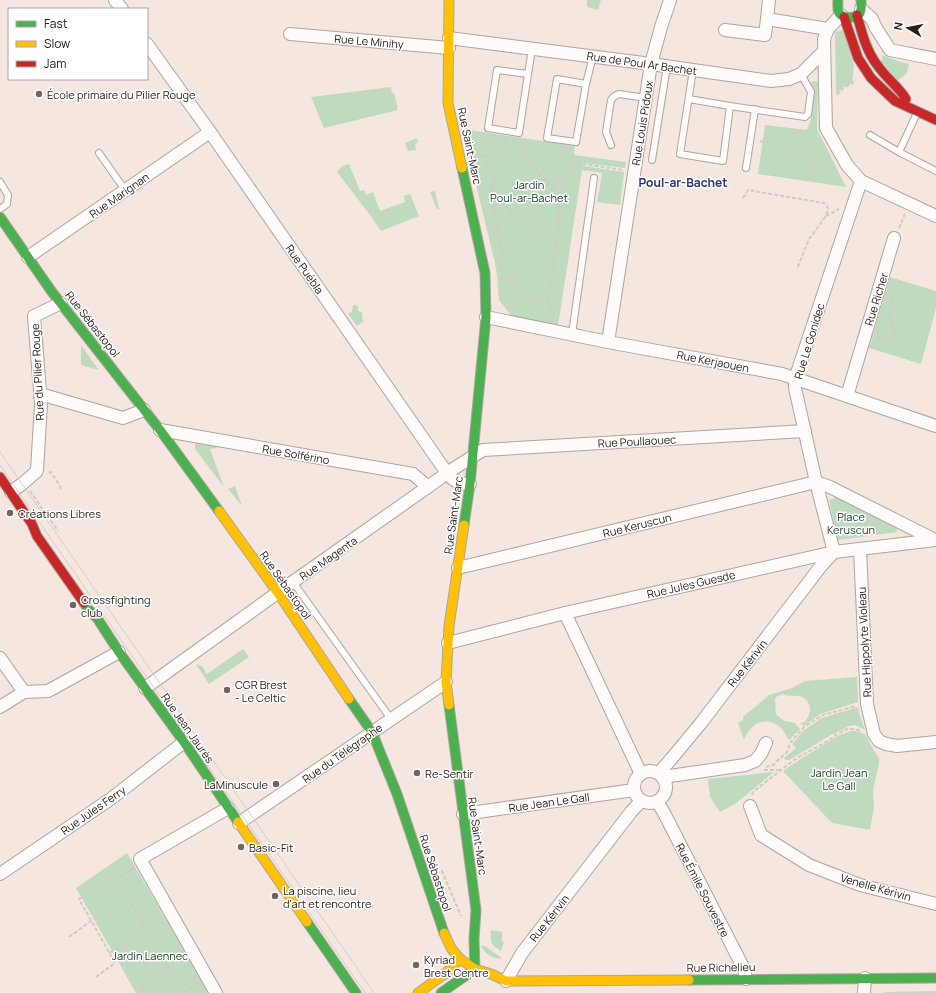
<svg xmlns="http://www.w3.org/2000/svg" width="936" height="993" viewBox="0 0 936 993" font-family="Manrope,sans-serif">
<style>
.green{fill:#c0dac0}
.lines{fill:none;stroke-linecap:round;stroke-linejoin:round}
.lane-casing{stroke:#afa49f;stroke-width:8}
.street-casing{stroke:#afa49f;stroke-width:14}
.fast-casing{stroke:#afa49f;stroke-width:11}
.slow-casing{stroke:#afa49f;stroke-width:11}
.jam-casing{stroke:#afa49f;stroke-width:11}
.path{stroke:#cfcac8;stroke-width:2;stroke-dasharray:4 2;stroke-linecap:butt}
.lane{stroke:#fefbfa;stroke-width:6}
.street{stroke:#fefbfa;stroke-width:12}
.fast{stroke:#4caf50;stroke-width:9}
.slow{stroke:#ffc107;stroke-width:9}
.jam{stroke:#c62828;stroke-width:9}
.tram{stroke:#d3cfcd;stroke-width:1}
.poi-dot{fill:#706560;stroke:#fff;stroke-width:1.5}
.labels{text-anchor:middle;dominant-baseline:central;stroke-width:3;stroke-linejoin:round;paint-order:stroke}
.street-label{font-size:11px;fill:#29201c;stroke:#fff}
.poi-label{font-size:11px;fill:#29201c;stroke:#fff;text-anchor:start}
.park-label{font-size:11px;fill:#163823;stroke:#fff}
.neighbourhood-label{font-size:12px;font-weight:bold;fill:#29336d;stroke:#fff}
</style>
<rect width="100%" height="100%" fill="#f5e6df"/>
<g class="green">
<path d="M587 0H601L598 10 587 7Z"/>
<path d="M844 30 854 66 852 83 843 87 836 94 835 32Z"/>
<path d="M882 55 898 61 909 64 907 73 897 81 882 62Z"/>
<path d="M813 81H817L818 84 817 129 846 187 758 174 765 125 807 130 811 119 814 93 810 83Z"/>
<path d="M391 87 392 93H394L398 110 324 128 311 97Z"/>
<path d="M463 129 575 146 574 155 626 162 625 168 583 163V166L624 172 620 205 597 202 602 173 582 170 558 326 521 319 510 314 499 300 497 275 495 263 467 147 471 145 469 138 466 139Z"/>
<path d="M417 138 418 142 415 144 416 150 408 151 405 143Z"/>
<path d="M349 164 360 191 364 190 366 195 373 192 380 211 405 202 404 196 410 194 419 216 381 231 370 215 337 172 342 166Z"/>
<path d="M435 191 439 209H437L430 192Z"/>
<path d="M890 277 936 291V308L921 364 869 348Z"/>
<path d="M353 305 358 306V311L362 312V318L364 321 357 326 348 314 352 311Z"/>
<path d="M81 345 99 370 81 365Z"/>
<path d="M200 442 219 447 210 449 224 487 195 449V445L197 443Z"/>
<path d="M235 486 242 506 228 489Z"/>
<path d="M837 497 896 526 897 532 838 540 829 500Z"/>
<path d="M243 649 249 657 209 684 196 664 202 666 207 674Z"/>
<path d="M857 677 858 702 820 714 804 726 800 723 805 722C807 718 810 714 810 710 810 703 805 696 798 696 792 695 790 697 782 694L776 697 775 699 776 714 780 718 785 721 795 723 800 729 789 740C786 736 784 731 780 727 765 715 750 724 744 740L738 723 743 720V717L769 695 792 688 805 681Z"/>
<path d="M858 704 859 713 865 730 855 725 849 726 831 735 789 760H786L784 758 796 748 792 744 804 730 822 718 858 707Z"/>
<path d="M851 731H856L866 735 873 749 879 758V764L873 790 874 808 870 830 832 823 783 771 802 758 822 746 837 736Z"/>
<path d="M774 772 735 804 720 812 710 797 708 779Z"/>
<path d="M127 853 202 981 208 993H136L76 888Z"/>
<path d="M491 930 502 932V941L504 942 501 951C491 945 490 942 491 930Z"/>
<path d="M481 946H485L502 958C494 960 485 954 481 946Z"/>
<path d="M936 991V993H884L886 992Z"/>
</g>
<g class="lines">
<g class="lane-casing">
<g id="lane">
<path d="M528 74 519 133 488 128 497 70 528 74 532 49"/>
<path d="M586 84 576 142 547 138 557 79 586 84 593 56"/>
<path d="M689 99 730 106 723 161 680 154 693 70"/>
<path d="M730 106 805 117 808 114 811 92 801 74"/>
<path d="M917 113 899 152 936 171"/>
<path d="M870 135 899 152"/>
<path d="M611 145 606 132 611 100C613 97 615 95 619 94L646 98"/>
<path d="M99 153 125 190"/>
<path d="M652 160 667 66"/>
<path d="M746 168 755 109"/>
<path d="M0 182 8 195 7 204 0 209"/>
<path d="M572 334 594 178"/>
<path d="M293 582 391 719"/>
</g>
</g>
<g class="street-casing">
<g id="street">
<path d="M115 0 122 9"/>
<path d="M769 0 767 19 828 29"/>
<path d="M861 9 872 19 876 28 890 50 936 59"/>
<path d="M841 15 828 29 824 39 826 128 847 165 861 181 936 216"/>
<path d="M725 30 765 35 767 19"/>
<path d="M290 34 449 48"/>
<path d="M449 38 651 64 771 81 789 79 801 74 824 51"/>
<path d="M147 44 210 132 447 473C453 481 459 484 470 484"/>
<path d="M28 257 210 132"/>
<path d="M486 317 608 342 782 374 906 416 936 426"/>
<path d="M608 342 651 64 661 27 670 0"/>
<path d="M40 394 123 418 144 410"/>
<path d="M847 396 894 238"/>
<path d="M160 430 413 474 428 487"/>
<path d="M11 492 22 484 36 472 37 470 41 404 34 316 61 303"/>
<path d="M860 549 867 704 874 734 879 741 886 744 897 746 936 742"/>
<path d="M834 552 816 482 795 388V379L861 181"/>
<path d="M458 568 816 482 830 487 935 540"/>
<path d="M565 613 641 774"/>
<path d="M448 643 565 613 834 552 936 540"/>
<path d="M0 658 24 692"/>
<path d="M145 688 287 586 439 479 447 473 483 450 805 431"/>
<path d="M0 707 24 692 48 691 119 652"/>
<circle cx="650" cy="787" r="16"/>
<path d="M659 773 672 758 701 723 821 566 834 552"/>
<path d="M663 777 745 765 755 761 761 754 766 743"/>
<path d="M657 802 663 811 744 969 746 979"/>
<path d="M750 806 761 835 809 865 860 885 936 904"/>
<path d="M463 814 634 790"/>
<path d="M239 823 446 682"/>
<path d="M0 874 112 798 184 742"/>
<path d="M506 981 522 953 631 812 641 801"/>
<path d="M216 993 140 859 228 808"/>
<path d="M864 993 865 978"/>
</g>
</g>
<g class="fast-casing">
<g id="fast">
<path d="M838 0C838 4 837 9 839 13 844 19 855 19 860 13 862 9 861 4 861 0"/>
<path d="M462 168 485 273 486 317 470 484 464 525"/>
<path d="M0 217 52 292 160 430 219 511"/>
<path d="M84 603 88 609 97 618 119 652 184 742 238 822"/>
<path d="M349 699 372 732 397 794 444 933"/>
<path d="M449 705 476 910 474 939 475 969"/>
<path d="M307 922 356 993"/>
<path d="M689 980 936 978"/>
<path d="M441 993 475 969"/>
</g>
</g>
<g class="slow-casing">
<g id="slow">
<path d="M449 0 448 103 462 168"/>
<path d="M219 511 278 593 349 699"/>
<path d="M449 705 446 682 449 626 464 525"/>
<path d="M238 822 307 922"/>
<path d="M444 933 451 948 460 959 475 969 491 974 506 981 689 980"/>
<path d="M418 993 446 973 460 959"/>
</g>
</g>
<g class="jam-casing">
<g id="jam">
<path d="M857 15C862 33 866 51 878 66 886 78 899 87 906 99"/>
<path d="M844 17 858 58 871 78 895 101 936 120"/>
<path d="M0 477 32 524 37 536 84 603"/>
</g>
</g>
<g class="path">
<path d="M837 95 843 88 851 84 856 80"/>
<path d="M513 141 528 157 539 173 552 189 558 201 560 218"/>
<path d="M760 141 768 143 830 167H834"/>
<path d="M474 153 483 157 494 178 493 187 513 216 520 214 528 223 541 226 560 218 555 250 549 300 552 319"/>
<path d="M483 157 494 152 508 141"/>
<path d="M493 183 490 186 505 269 501 270 500 264H497"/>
<path d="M552 189 576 163 623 170"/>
<path d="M743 198 748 190 824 203 827 206 828 209 826 216 809 239 797 269"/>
<path d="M826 216 839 209"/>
<path d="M899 228 905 214"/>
<path d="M490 230 512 214"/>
<path d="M500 279 509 280 531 302 549 300"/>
<path d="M876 337C883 339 888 340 894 334 895 326 892 326 890 318 887 307 897 305 890 292"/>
<path d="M49 473 51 472 61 488 60 489"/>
<path d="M30 491 58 531"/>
<path d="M766 767 773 765 787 752 790 743 804 727 823 715 856 706"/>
<path d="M764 770H780"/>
<path d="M752 795 753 792 781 770 797 758 826 742 837 734 847 729H856L862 732"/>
<path d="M436 868 442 871 461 916"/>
<path d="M117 878 147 932 184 993"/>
<path d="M69 937 91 921"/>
<path d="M109 953 163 922"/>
<path d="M96 977 115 963 79 899 133 869"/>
<path d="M184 992 197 984"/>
<path d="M145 993 141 987 170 970"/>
</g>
<use href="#lane" class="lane"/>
<use href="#street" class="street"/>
<use href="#fast" class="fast"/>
<use href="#slow" class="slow"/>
<use href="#jam" class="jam"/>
<g class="tram">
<path d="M0 452 374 993"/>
<path d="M0 465 365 993"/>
</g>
</g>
<g class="poi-dot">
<circle cx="39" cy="94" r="4"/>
<circle cx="10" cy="513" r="4"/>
<circle cx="73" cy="605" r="4"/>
<circle cx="227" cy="690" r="4"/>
<circle cx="417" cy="773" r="4"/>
<circle cx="276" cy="784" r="4"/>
<circle cx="241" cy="847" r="4"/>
<circle cx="275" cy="896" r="4"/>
<circle cx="416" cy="965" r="4"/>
</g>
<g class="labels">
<g class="street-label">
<text transform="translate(369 41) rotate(5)">Rue Le Minihy</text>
<text transform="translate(642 63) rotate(8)">Rue de Poul Ar Bachet</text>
<text transform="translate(642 123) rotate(-81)">Rue Louis Pidoux</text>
<text transform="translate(470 146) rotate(78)">Rue Saint-Marc</text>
<text transform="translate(119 195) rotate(-35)">Rue Marignan</text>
<text transform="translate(305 269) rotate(55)">Rue Puébla</text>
<text transform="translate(876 299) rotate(-73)">Rue Richer</text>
<text transform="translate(93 324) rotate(52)">Rue Sébastopol</text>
<text transform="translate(809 341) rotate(-73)">Rue Le Gonidec</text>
<text transform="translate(713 361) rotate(11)">Rue Kerjaouen</text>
<text transform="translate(37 372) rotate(-93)">Rue du Pilier Rouge</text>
<text transform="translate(637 441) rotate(-3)">Rue Poullaouec</text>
<text transform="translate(296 454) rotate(10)">Rue Solférino</text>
<text transform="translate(453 515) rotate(-82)">Rue Saint-Marc</text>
<text transform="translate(637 525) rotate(-14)">Rue Keruscun</text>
<text transform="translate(328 558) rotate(-35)">Rue Magenta</text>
<text transform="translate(691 584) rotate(-13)">Rue Jules Guesde</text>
<text transform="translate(286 585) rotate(55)">Rue Sébastopol</text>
<text transform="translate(864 642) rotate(-93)">Rue Hippolyte Violeau</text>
<text transform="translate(747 663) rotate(-52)">Rue Kérivin</text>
<text transform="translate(188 728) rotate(55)">Rue Jean Jaurès</text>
<text transform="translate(342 753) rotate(-35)">Rue du Télégraphe</text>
<text transform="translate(549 802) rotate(-8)">Rue Jean Le Gall</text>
<text transform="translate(93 810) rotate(-35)">Rue Jules Ferry</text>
<text transform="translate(478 836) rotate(82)">Rue Saint-Marc</text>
<text transform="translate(436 873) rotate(72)">Rue Sébastopol</text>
<text transform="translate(876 887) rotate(16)">Venelle Kérivin</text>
<text transform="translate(703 890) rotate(63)">Rue Émile Souvestre</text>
<text transform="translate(549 918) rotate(-52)">Rue Kérivin</text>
<text transform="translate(721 967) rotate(-1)">Rue Richelieu</text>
</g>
<g class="poi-label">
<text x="47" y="94">École primaire du Pilier Rouge</text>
<text x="18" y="513">Créations Libres</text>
<text x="81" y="599">Crossfighting<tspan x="81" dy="13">club</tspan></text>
<text x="235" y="684">CGR Brest<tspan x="235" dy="13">- Le Celtic</tspan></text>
<text x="425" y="773">Re-Sentir</text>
<text x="268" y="784" text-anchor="end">LaMinuscule</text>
<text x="249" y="847">Basic-Fit</text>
<text x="283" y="890">La piscine, lieu<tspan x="283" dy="13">d'art et rencontre</tspan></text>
<text x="424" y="959">Kyriad<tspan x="424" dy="13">Brest Centre</tspan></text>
</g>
<g class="park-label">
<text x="529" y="184">Jardin<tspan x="529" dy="13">Poul-ar-Bachet</tspan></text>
<text x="851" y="516">Place<tspan x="851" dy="13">Keruscun</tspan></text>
<text x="839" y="772">Jardin Jean<tspan x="839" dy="13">Le Gall</tspan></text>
<text x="150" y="955">Jardin Laennec</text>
</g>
<g class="neighbourhood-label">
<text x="683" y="182">Poul-ar-Bachet</text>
</g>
</g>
<rect x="8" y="8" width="140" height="72" fill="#ffffff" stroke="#a9a6a4"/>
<rect x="16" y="21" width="20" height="6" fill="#4caf50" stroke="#a9a6a4"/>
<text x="44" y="28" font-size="12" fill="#29201c">Fast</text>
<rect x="16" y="41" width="20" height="6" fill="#ffc107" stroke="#a9a6a4"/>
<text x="44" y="48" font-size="12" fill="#29201c">Slow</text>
<rect x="16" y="61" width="20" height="6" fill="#c62828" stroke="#a9a6a4"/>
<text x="44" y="68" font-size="12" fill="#29201c">Jam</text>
<g transform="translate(908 28) rotate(280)" stroke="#ffffff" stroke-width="3" paint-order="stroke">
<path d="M0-3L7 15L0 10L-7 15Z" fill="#29201c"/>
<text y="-6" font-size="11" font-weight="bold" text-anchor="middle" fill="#29201c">N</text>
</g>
</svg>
